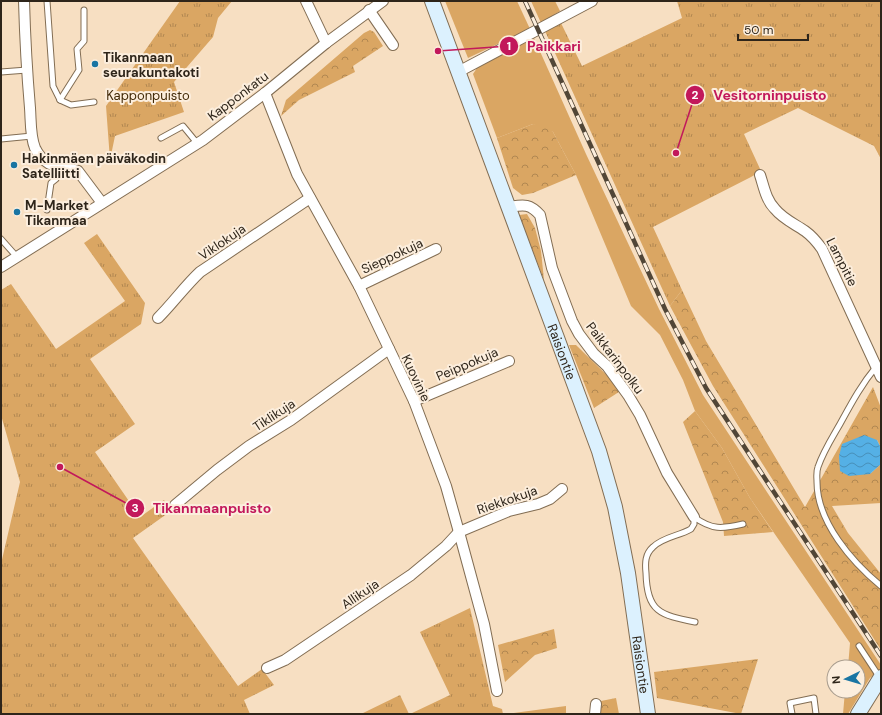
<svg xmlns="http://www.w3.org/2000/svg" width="882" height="715" viewBox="0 0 882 715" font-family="'DM Sans',sans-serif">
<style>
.grass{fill:#daa663}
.forest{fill:url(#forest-crowns)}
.park{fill:url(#park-tufts)}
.water{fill:url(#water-waves)}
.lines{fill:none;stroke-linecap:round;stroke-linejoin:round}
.lane-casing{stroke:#826d53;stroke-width:7}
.street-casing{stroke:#826d53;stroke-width:12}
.secondary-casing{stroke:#826d53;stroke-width:16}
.lane{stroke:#fff;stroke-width:5}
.street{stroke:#fff;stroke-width:10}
.secondary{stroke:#dcf1fe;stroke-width:14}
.rail-casing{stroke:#514637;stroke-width:4.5}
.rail{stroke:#fceedd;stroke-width:3;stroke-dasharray:9;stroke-linecap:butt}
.poi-dot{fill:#1975a3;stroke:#fceedd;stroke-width:1.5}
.labels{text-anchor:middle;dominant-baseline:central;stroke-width:4;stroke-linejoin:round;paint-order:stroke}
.poi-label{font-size:13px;font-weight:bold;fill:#2e251a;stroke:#fceedd;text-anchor:start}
.park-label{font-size:13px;fill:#422a08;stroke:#fceedd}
.street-label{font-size:13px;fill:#2e251a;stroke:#fceedd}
.leader{fill:none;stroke:#c2185b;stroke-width:1.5}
.callout-dot{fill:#c2185b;stroke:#fceedd;stroke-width:1.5}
.mark-label{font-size:12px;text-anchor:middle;font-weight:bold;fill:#fff}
.callout-label{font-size:14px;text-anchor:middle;font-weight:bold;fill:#c2185b;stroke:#fceedd;stroke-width:4;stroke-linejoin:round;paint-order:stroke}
</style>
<defs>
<pattern id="forest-crowns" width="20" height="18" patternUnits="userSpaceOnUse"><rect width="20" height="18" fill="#daa663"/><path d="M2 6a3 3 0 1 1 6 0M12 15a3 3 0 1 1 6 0" fill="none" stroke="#b18751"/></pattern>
<pattern id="park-tufts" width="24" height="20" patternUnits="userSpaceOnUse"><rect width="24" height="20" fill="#daa663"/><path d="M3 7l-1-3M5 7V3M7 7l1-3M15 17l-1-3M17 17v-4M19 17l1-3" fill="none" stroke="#b18751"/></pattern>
<pattern id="water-waves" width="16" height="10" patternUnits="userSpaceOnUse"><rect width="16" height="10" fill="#55b0e5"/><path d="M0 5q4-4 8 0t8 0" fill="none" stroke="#478fb9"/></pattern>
</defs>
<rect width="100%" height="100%" fill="#f7dfc2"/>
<g class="grass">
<path d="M445 1H517L530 29 468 58Z"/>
<path d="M531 1H555L560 11 541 23Z"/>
<path d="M534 38 586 154 659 309 703 395 881 665V669L870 678 848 714H843L845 691H858V667H848L850 643 750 498 722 448 695 411 683 380 660 335 631 306 576 175 553 132 533 124 497 138 473 74 477 68Z"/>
</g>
<g class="forest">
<path d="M370 30 374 32 383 46 353 66 355 72 299 100 281 116 286 100 364 33Z"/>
<path d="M533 124 544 125 553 132 576 175 533 193 522 195 513 188 497 138Z"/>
<path d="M527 214 535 228 541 251 544 280 519 215Z"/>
<path d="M682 290 706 341 805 507 873 387 881 408V448L877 440 870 474 881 464V503L832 506 848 533 881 574V650L713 386 670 306Z"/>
<path d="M569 345H576L622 390 594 408Z"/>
<path d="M695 411 722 448 750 498 773 532 724 536 723 522 683 422Z"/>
<path d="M554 629 557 648 535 655 505 682 498 645Z"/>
<path d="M758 659 741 714 657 698 654 672Z"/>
<path d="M616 698 619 714H601V701Z"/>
</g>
<g class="park">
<path d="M180 1H232L218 18 213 37 174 82 184 112 115 136 110 160 106 106Z"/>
<path d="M677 1H881V159L874 146 798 108 744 134 761 171 751 177 653 227 682 290 670 306 545 31 560 21 582 66 682 18Z"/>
<path d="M97 234 145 303 141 324 90 359 135 424 95 452 140 517 164 500 171 511 133 538 238 686 262 669 274 685 244 700 250 714H1V564L20 482 1 415V290L11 284 56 349 125 301 84 243Z"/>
<path d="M470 608 493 706 502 709 503 714H410L450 695 420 632Z"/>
<path d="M400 695 409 714H361Z"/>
<path d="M566 706V714H507Z"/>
</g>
<path class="water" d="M864 435 877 440 881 448V464L870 474 849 476 840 471 839 456 842 444Z"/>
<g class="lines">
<g class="lane-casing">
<g id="lane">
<path d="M47 1 53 86 60 100 71 105 94 102"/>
<path d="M1 72 27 70"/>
<path d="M60 100 79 70 77 49 84 41V10"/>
<path d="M161 138 183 126 197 143"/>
<path d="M1 139 32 136"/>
<path d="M47 210 51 183 56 179 58 168"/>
<path d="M1 239 17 257"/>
<path d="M876 367C861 385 851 404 840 424 832 438 823 452 818 467 816 472 817 478 817 482 817 522 852 562 881 586"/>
<path d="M695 622C660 615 647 612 646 573 645 563 645 554 653 547 663 537 679 536 691 529L694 524V517C712 530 722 529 743 524"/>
<path d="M859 646 880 678"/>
<path d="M792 714 790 703 814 698 816 714"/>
</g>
</g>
<g class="street-casing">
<g id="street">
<path d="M24 1C25 37 27 73 30 108 31 121 30 136 35 148 37 152 40 157 44 160 54 169 67 167 78 171L102 203"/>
<path d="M306 1 326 43"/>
<path d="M369 10 393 45"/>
<path d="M458 72 592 1"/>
<path d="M265 93 297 174 359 286 414 401 446 486 459 532 484 624 497 691"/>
<path d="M760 175C764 187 766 200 775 209 783 219 795 224 805 231 812 236 817 242 822 249L881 377"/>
<path d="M509 207C523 205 529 203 540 215L552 268 572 321 579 334 594 354 607 366 628 395 640 415 667 473 694 517"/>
<path d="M1 267 203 140 265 93 326 43 383 1"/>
<path d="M359 286 436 249"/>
<path d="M158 318C173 303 185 286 200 272L310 198"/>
<path d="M414 401 509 361"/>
<path d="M175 505 217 470 249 446 291 420 389 349"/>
<path d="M267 668 285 660 411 575 446 546 459 532 509 511 538 504 550 499 562 489"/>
<path d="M595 714 596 704"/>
</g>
</g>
<g class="secondary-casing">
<g id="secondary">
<path id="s1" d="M432 1 599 451 615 507 628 573 648 714"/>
<path d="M858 714 881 677"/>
</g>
</g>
<use href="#lane" class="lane"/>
<use href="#street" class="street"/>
<use href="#secondary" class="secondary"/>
<g class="rail-casing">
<path id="rail" d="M525 1 665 309 706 388 881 656"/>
</g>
<use href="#rail" class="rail"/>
</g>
<g class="poi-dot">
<circle cx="95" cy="64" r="4"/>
<circle cx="14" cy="165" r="4"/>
<circle cx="17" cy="212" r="4"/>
</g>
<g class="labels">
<g class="poi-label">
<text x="103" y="57">Tikanmaan<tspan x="103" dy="15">seurakuntakoti</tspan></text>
<text x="22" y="158">Hakinmäen päiväkodin<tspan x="22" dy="15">Satelliitti</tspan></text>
<text x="25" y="205">M-Market<tspan x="25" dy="15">Tikanmaa</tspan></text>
</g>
<g class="park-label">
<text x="148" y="95">Kapponpuisto</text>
</g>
<g class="street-label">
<text transform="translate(238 96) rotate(-37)">Kapponkatu</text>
<text transform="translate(222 242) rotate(-34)">Viklokuja</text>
<text transform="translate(392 256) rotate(-25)">Sieppokuja</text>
<text transform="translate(842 262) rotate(63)">Lampitie</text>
<text stroke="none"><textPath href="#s1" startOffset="374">Raisiontie</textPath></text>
<text transform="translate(615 358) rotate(53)">Paikkarinpolku</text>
<text transform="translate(467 364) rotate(-23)">Peippokuja</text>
<text transform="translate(416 378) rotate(65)">Kuovinie</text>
<text transform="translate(274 415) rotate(-33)">Tiklikuja</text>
<text transform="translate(507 500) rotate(-19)">Riekkokuja</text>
<text transform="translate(360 594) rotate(-34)">Allikuja</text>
<text stroke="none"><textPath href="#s1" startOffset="698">Raisiontie</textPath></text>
</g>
</g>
<path class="leader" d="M438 51L509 46M676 153L695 95M60 467L135 508"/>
<g class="callout-dot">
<circle cx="438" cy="51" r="4"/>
<circle cx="676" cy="153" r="4"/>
<circle cx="60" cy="467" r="4"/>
<circle cx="509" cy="46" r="10"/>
<circle cx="695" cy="95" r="10"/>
<circle cx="135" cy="508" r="10"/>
</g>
<g class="mark-label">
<text x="509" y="50">1</text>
<text x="695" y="99">2</text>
<text x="135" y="512">3</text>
</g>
<g class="callout-label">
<text x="554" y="51">Paikkari</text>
<text x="770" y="100">Vesitorninpuisto</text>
<text x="212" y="513">Tikanmaanpuisto</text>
</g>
<rect width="882" height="715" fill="none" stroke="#2e251a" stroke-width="4"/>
<g transform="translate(846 679) rotate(265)"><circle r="19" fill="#fceedd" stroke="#aa9e8f"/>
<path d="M0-3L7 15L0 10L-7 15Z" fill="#1975a3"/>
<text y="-6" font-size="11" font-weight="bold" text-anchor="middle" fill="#2e251a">N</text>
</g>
<path d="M738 34v6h70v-6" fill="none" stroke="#2e251a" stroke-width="2"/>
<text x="744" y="34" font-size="12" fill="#2e251a" stroke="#fceedd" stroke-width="3" paint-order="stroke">50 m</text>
</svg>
